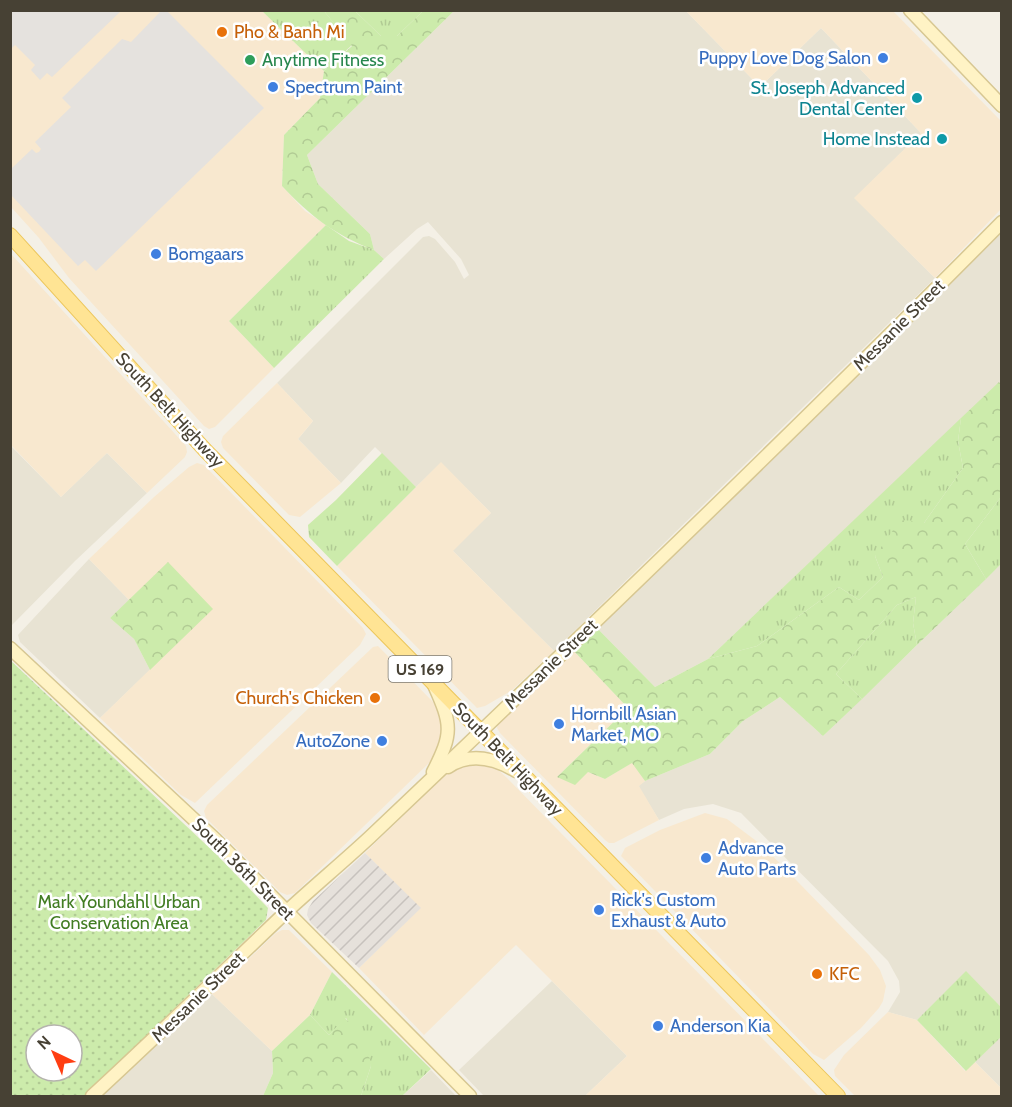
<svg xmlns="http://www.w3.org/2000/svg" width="1012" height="1107" viewBox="0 0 1012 1107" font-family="Cabin,sans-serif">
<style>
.residential{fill:#e8e3d3}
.commercial{fill:#f8e8cf}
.industrial{fill:url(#industrial-furrows)}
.grass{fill:url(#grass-tufts)}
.forest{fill:url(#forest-crowns)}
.park{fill:url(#park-dots);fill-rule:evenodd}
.parking{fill:#e5e2de}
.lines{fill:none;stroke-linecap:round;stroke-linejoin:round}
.secondary-casing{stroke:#d7c792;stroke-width:15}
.primary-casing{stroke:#ecc65b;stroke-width:16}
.secondary{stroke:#fff3c5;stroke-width:12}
.primary{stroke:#ffe494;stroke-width:14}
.food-dot{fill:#e8710a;stroke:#fff;stroke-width:2}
.shop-dot{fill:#3f7fe0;stroke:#fff;stroke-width:2}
.leisure-dot{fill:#2e9e5b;stroke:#fff;stroke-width:2}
.culture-dot{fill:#0f9aa8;stroke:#fff;stroke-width:2}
.labels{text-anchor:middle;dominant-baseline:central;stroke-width:5;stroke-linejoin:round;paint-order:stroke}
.shield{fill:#fff;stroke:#7e7a71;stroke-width:1.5}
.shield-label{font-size:16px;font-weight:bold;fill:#474134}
.food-label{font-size:18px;fill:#c56008;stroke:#fff;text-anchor:start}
.shop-label{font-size:18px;fill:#366cbe;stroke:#fff;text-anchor:start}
.leisure-label{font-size:18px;fill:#27864d;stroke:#fff;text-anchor:start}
.culture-label{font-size:18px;fill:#0d838f;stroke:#fff;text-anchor:end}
.street-label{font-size:18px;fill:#474134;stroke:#fff}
.park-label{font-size:18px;fill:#427d23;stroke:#fff}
</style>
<defs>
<pattern id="industrial-furrows" width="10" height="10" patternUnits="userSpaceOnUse" patternTransform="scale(1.5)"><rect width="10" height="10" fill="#e6e1db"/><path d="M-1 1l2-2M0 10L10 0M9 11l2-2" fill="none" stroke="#c7c2bd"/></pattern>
<pattern id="grass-tufts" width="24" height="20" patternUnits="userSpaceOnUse" patternTransform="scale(1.5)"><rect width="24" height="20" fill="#ccebab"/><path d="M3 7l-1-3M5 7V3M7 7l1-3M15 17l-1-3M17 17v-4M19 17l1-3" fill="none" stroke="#b1cb94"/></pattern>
<pattern id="forest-crowns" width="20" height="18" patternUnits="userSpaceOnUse" patternTransform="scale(1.5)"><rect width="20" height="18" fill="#ccebab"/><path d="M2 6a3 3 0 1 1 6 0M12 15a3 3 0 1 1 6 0" fill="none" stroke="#b1cb94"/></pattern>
<pattern id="park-dots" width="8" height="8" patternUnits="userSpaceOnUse" patternTransform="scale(1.5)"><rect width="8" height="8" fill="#ccebab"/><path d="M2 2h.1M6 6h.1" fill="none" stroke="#b1cb94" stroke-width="1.8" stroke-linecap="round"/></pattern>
</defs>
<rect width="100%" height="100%" fill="#f4f0e6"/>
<g class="residential">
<path d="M454 11H686L760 87 821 28 921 133 855 198 935 278 554 651 452 550 491 513 441 463 416 487 375 447 341 483 298 439 313 421 277 383 423 237 429 236 435 239 455 262 464 279 469 275 461 259 428 222 417 229 384 259 374 250 370 234 318 184 307 155Z"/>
<path d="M1001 232V385L999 383 708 659 655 687 596 627 834 398Z"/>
<path d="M10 445 61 497 107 453 147 493 75 561 12 625Z"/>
<path d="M89 559 129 600 110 618 134 639 150 670 100 718 20 642 18 635Z"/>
<path d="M1001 564V1007L966 972 917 1020 888 1012 900 992 899 981 888 961 741 813 713 804 684 809 659 820 638 786 645 781 710 754 743 721 780 697 823 736Z"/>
<path d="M552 981 627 1056 585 1096H484L459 1070Z"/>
<path d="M212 994 272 1051 273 1073 263 1096H100L156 1043Z"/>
<path d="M1001 1036V1088L975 1062Z"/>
<path d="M431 1070 456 1096H402Z"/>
</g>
<g class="commercial">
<path d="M11 11H262L324 71 320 98 284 135 282 186 305 211 326 225 229 321 274 368 215 427 209 429 204 426 69 278 39 238 11 207Z"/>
<path d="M686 11H893L1001 121V209L935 278 854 198 921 133 821 28 760 87Z"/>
<path d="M11 254 186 446 187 452 185 457 147 493 107 453 61 497 11 445Z"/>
<path d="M277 383 313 421 298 439 341 483 300 517 289 515 223 448 221 442 223 436Z"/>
<path d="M441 462 491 513 453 551 554 651 511 691 485 706 477 708 337 566Z"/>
<path d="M197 463 204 465 363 628 366 634 360 645 195 803 181 795 100 718 212 609 168 563 129 600 89 559 154 497 189 467Z"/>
<path d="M378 646 437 706 443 718 440 750 430 762 295 893 287 895 280 892 206 818 204 811 207 805 373 647Z"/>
<path d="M572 649 628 708 558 776 588 772 605 779 633 762 645 781 639 786 659 820 614 843H609L605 840 500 733 497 728 498 721Z"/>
<path d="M473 762 495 767 507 778 819 1096H585L627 1056 516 945 424 1035 359 968 420 908 365 853 448 772Z"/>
<path d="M705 813 727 819 763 846 869 955 880 970 886 986 883 1001 879 1008 861 1028 824 1060 813 1054 621 856 625 848 660 830Z"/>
<path d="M282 930H289L332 972 310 1015 272 1051 212 994 276 933Z"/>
<path d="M888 1012 917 1020 965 1071 975 1062 1001 1088V1096H855L835 1076 834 1070 844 1055Z"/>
</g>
<path class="industrial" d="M365 853 421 908 359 968 311 923 307 915 308 909 313 901Z"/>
<g class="grass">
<path d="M262 11H324L352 45 324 71Z"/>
<path d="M355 11H423L397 36H381Z"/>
<path d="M326 225 349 241 374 250 384 259 274 368 229 321Z"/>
<path d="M961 418 958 441 963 468 924 523 875 556 883 577 859 600 839 587 757 646 708 659Z"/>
<path d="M382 453 416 487 337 566 309 537 308 525 336 500Z"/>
<path d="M1001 497V564L986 579 965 544Z"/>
<path d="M916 597 913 623 917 645 862 699 836 674 897 605Z"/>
<path d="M966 971 1001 1007 1002 1036 966 1071 917 1020Z"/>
<path d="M332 972 431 1069 402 1096H361L371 1066 346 1018 329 1035 310 1015Z"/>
</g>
<g class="forest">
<path d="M324 11H355L381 36H397L423 11H454L307 155 318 184 370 234 374 250C335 235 310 216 282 186L284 135 320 98 324 71 352 46Z"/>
<path d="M999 382 1001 385V497L965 544 986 579 917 645 913 623 916 597 897 605 836 674 862 699 823 736 780 697 743 721 710 754 645 781 632 763 605 779 588 772 575 785 557 777 628 708 572 649 596 627 655 687 708 659 757 646 839 587 859 600 883 577 875 556 900 520 924 523 963 468 958 441 961 418Z"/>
<path d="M168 562 213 609 150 670 134 639 110 618Z"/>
<path d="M310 1015 329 1035 345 1018 366 1040 371 1066 361 1096H263L273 1073 272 1051Z"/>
</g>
<path class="park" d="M10 660 217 855 268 908 266 920 84 1096H11ZM36 1035H72V1071H36Z"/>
<g class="parking">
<path d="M11 10H121V11L52 77 47 73 40 80 31 70 35 65 15 45 11 49Z"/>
<path d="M162 10 167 11 264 108 96 271 85 260 78 266 11 195V169L32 149 36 153 39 152 41 149 35 142 71 107 62 98 122 39 131 42Z"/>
</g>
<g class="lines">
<g class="secondary-casing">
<g id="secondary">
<path d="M910 10 1002 106"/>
<path d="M10 648 216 840 470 1096"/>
<path d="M448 767C470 752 494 758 516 771"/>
<path d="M433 772C453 733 452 725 434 685"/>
<path d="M92 1096C157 1036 221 974 285 913 313 887 342 863 370 837 583 635 795 431 1002 222"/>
</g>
</g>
<g class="primary-casing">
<path id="primary" d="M10 235 205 450 838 1096"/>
</g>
<use href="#secondary" class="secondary"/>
<use href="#primary" class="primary"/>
</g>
<g class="food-dot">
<circle cx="222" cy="32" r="6"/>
<circle cx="375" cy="698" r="6"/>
<circle cx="817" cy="974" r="6"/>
</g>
<g class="shop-dot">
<circle cx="883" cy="58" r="6"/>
<circle cx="273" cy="87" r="6"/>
<circle cx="156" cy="254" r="6"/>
<circle cx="559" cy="724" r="6"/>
<circle cx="382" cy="741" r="6"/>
<circle cx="706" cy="858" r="6"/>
<circle cx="599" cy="910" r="6"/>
<circle cx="658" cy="1026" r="6"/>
</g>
<circle class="leisure-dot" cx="250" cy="60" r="6"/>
<g class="culture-dot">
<circle cx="917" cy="98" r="6"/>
<circle cx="942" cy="139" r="6"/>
</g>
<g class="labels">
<rect class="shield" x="388.5" y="656" width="63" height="26" rx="4.5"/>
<g class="shield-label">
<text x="420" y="669">US 169</text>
</g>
<g class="food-label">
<text x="234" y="32">Pho &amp; Banh Mi</text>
<text x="363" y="698" text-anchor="end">Church's Chicken</text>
<text x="829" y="974">KFC</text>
</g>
<g class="shop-label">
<text x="871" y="58" text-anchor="end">Puppy Love Dog Salon</text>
<text x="285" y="87">Spectrum Paint</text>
<text x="168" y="254">Bomgaars</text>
<text x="571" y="714">Hornbill Asian<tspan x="571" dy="21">Market, MO</tspan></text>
<text x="370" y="741" text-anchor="end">AutoZone</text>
<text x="718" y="848">Advance<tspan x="718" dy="21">Auto Parts</tspan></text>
<text x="611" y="900">Rick's Custom<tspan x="611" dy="21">Exhaust &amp; Auto</tspan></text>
<text x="670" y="1026">Anderson Kia</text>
</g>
<g class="leisure-label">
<text x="262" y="60">Anytime Fitness</text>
</g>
<g class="culture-label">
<text x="905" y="88">St. Joseph Advanced<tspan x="905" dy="21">Dental Center</tspan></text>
<text x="930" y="139">Home Instead</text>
</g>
<g class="street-label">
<text transform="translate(899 325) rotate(-45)">Messanie Street</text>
<text transform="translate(170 410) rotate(47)">South Belt Highway</text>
<text transform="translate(551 664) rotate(-44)">Messanie Street</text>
<text transform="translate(508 759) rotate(46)">South Belt Highway</text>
<text transform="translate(243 869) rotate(45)">South 36th Street</text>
<text transform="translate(198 997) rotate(-44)">Messanie Street</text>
</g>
<g class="park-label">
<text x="119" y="902">Mark Youndahl Urban<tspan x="119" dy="21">Conservation Area</tspan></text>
</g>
</g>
<rect width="1012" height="1107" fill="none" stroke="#474134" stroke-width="24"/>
<g transform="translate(54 1053) rotate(316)"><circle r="28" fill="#ffffff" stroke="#b5b3ae" stroke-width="1.5"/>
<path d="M0-4.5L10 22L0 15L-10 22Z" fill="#ff3e12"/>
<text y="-9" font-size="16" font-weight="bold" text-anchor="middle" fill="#474134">N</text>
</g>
</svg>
